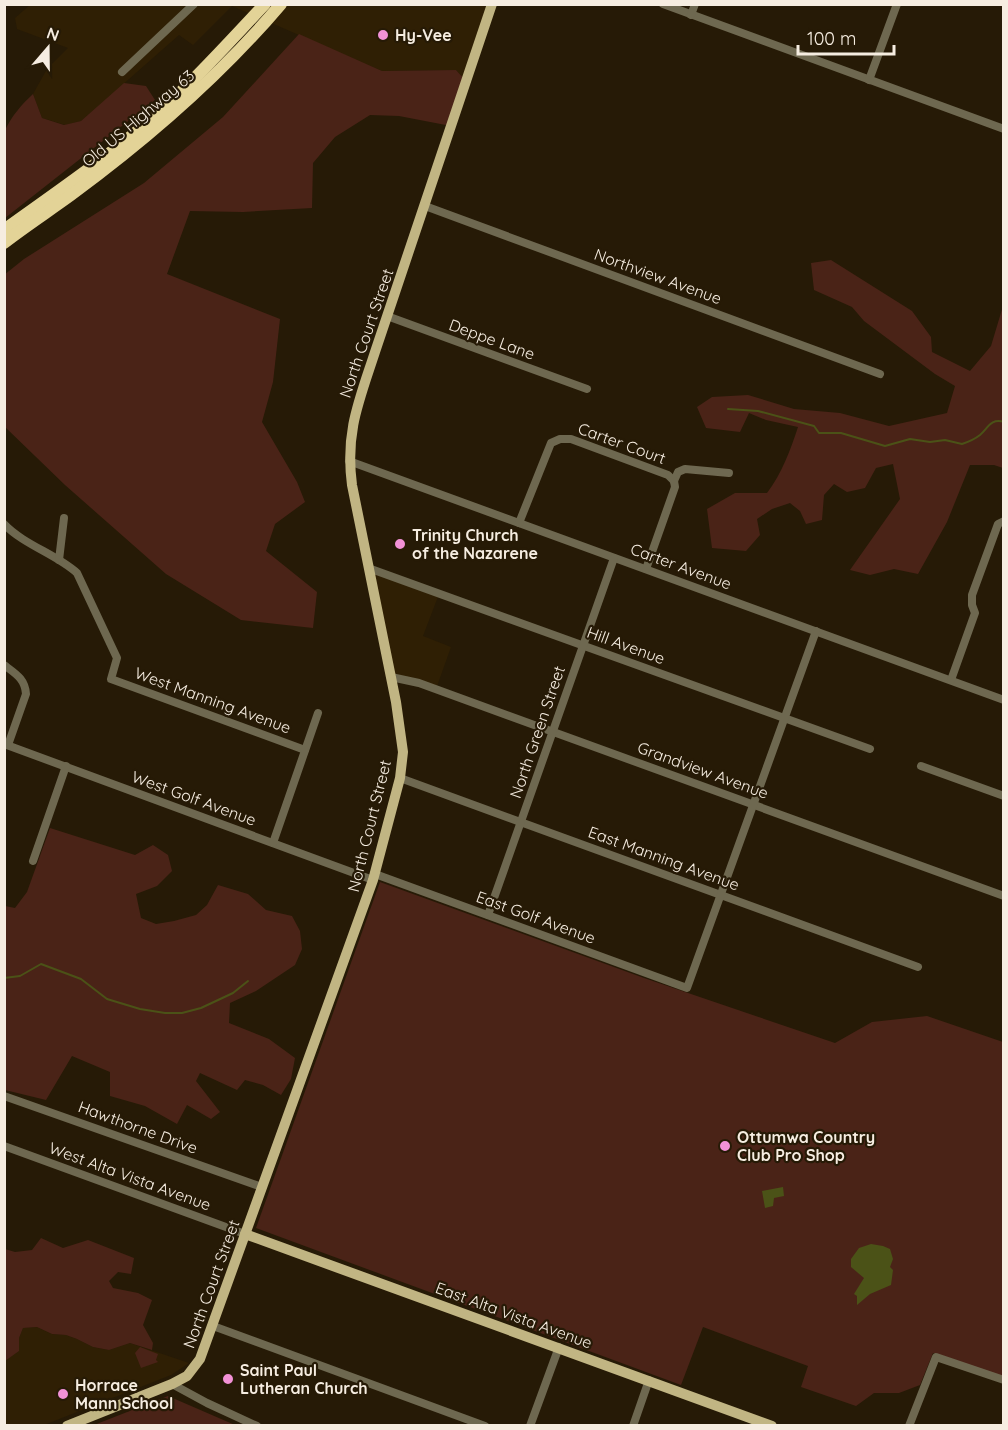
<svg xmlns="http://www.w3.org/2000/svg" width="1008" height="1430" viewBox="0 0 1008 1430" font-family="Quicksand,sans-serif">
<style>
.built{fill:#2f1f04}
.green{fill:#4a2317}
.water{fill:#4b5217}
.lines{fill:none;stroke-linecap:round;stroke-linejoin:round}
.stream{stroke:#4b5217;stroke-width:2}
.minor{stroke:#6e6850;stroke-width:8}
.major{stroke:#c1b583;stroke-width:10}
.highway{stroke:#e3d397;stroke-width:12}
.poi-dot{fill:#f291d6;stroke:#261a06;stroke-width:2}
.labels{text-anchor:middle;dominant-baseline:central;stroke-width:4.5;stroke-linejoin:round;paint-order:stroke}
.poi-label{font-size:16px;font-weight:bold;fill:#f6ede1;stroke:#261a06;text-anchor:start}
.street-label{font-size:16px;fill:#f6ede1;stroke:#261a06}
</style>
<rect width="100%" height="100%" fill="#261a06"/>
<g class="built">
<path d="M31 4 492 5 466 81 456 70 382 71 232 6 193 45 179 35 95 109 81 121 65 125 42 118 33 94 47 69 68 48 17 29 15 18Z"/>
<path d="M371 569 439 594 423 636 451 647 436 689 391 677Z"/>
<path d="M37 1327 52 1334 66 1335 77 1339 93 1347 109 1350 130 1343 189 1363 171 1375 44 1425 5 1426 4 1361 19 1351V1338L23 1328Z"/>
</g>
<g class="green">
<path d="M299 34 382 71 456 70 466 81 451 126 399 116 370 115 335 137 313 163 312 208 243 212 190 211 167 274 280 319 273 382 262 422 297 482 305 502 275 524 266 551 317 592 313 628 241 620 166 574 65 485 5 427 4 275 24 259 144 183 223 117Z"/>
<path d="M124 83 146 86 155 100 5 218V130C12 116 21 105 33 94L42 118 64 125 81 121Z"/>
<path d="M831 260 912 311 931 337 932 352 970 371 991 346 1003 306V468L994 465H970L947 522 918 574 894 569 870 575 850 570 900 499 893 464 876 468 865 488 847 492 834 484 824 495 822 520 806 524 800 511 790 503 772 509 757 519 760 535 746 551 712 548 707 509 735 493H767C782 473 790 451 798 427L766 420 749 413 740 432 706 428 697 407 712 397 748 395 794 409 840 413 889 426 947 413 955 386 935 374 864 321 852 307 814 290 811 263Z"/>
<path d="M50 828 135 855 153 845 168 855 172 871 157 886 136 894 141 918 156 924 174 921 196 915 207 905 218 885 248 894 266 910 292 916 300 931 302 949 295 965 256 991 230 1003 229 1023 269 1039 295 1058 291 1079 281 1095 263 1085 245 1080 237 1090 200 1073 196 1081 220 1112 211 1119 187 1105 177 1124 145 1106 110 1096V1072L72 1056 46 1100 5 1090V906L15 908 27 892Z"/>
<path d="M380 882 644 978 835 1043 872 1022 927 1016 1003 1042V1378L933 1353 920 1385 899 1393H874L856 1406 801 1387 808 1366 703 1327 681 1385 256 1228Z"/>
<path d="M41 1238 63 1248 88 1240 134 1258 131 1274 118 1272 109 1281 113 1288 138 1293 152 1300 143 1325 153 1343 152 1350 130 1343 109 1350 93 1347 77 1339 66 1335 52 1334 37 1327 23 1328 19 1338V1351L5 1361V1249L15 1252 32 1250Z"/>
<path d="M140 1347 158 1354 156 1360 158 1362 141 1368 135 1353Z"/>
<path d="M168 1396 235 1425H94Z"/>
</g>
<g class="water">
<path d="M783 1187 784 1196 774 1198 773 1206 765 1208 762 1191Z"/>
<path d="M871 1244 883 1246 890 1249 893 1259 890 1267 893 1270 891 1285 870 1294 857 1305V1296L854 1294 864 1278 851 1267V1259L859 1248Z"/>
</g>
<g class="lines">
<g class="stream">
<path d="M728 409 758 411 814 426 819 433H841L885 446 910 439 930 442 945 440 962 444C968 442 975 439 980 435 988 428 991 418 1004 422"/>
<path d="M4 978 20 976 41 964 81 979 107 999 140 1009 165 1013H182L201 1008 233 993 248 981"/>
</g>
<g class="minor">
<path d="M663 4 1004 129"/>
<path d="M691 15 695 4"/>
<path d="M122 72 194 4"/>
<path d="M869 80 897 4"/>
<path d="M425 206 880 374"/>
<path d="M387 316 587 389"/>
<path d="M349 461 1004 700"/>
<path d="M674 481 678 472 685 469 729 473"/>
<path d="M519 523 551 443 560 439H571L668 475 674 481 675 487 646 569"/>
<path d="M4 524C24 545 56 554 77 573L117 658 111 679 305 750"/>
<path d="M59 560 64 518"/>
<path d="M371 569 870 749"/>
<path d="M4 665C16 674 25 679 26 694L8 745"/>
<path d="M391 677 419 683 1004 896"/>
<path d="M951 680 975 613 972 605V595L998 524 1004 521"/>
<path d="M4 744 373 880"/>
<path d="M921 766 1004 796"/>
<path d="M400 778 918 967"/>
<path d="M273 843 318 713"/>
<path d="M33 861 66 766"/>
<path d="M375 874 687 988 816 631"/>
<path d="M488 915 614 558"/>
<path d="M4 1096 262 1187"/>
<path d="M4 1146 245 1234"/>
<path d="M213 1326 485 1426"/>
<path d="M172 1384 207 1403 257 1426"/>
<path d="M530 1426 559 1347"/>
<path d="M633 1426 649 1380"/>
<path d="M909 1426 936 1357 1004 1380"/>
</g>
<g class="major">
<path d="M245 1234 772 1426"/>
<path d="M67 1426 172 1384 187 1376 200 1359 373 880 400 778 403 752 396 702 352 485C345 432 359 401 375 352L492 4"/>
</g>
<g class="highway">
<path d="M4 230C58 191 113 154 162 110 198 77 231 40 265 4"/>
<path d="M4 243C26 226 49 211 71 195 147 139 220 76 281 4"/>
</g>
</g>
<g class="poi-dot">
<circle cx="383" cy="35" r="6"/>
<circle cx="400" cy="544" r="6"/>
<circle cx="725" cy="1146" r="6"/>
<circle cx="228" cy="1379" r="6"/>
<circle cx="63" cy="1394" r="6"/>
</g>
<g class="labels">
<g class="poi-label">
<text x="395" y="35">Hy-Vee</text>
<text x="412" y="535">Trinity Church<tspan x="412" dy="18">of the Nazarene</tspan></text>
<text x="737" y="1137">Ottumwa Country<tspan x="737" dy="18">Club Pro Shop</tspan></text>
<text x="240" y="1370">Saint Paul<tspan x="240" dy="18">Lutheran Church</tspan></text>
<text x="75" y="1385">Horrace<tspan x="75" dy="18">Mann School</tspan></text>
</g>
<g class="street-label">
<text transform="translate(138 118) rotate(-40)">Old US Highway 63</text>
<text transform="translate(658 276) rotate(20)">Northview Avenue</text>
<text transform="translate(366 333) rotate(-71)">North Court Street</text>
<text transform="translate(492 339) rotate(20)">Deppe Lane</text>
<text transform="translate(622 443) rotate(20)">Carter Court</text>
<text transform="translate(681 566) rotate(20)">Carter Avenue</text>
<text transform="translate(626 645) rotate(20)">Hill Avenue</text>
<text transform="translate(213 700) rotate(20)">West Manning Avenue</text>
<text transform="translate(537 732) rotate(-71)">North Green Street</text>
<text transform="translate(703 770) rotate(20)">Grandview Avenue</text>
<text transform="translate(194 798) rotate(20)">West Golf Avenue</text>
<text transform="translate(369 826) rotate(-76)">North Court Street</text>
<text transform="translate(664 858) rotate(20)">East Manning Avenue</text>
<text transform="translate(536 917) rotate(20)">East Golf Avenue</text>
<text transform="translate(138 1127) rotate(20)">Hawthorne Drive</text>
<text transform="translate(130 1176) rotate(20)">West Alta Vista Avenue</text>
<text transform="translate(211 1284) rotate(-70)">North Court Street</text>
<text transform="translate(514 1315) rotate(20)">East Alta Vista Avenue</text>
</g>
</g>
<rect width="1008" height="1430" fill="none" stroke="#f6ede1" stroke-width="12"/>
<g transform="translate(48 48) rotate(20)" stroke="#261a06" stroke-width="4.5" paint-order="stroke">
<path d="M0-4.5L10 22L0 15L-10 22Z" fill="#f6ede1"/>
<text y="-9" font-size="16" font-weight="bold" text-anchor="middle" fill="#f6ede1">N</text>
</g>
<path d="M798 45v9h96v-9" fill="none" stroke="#f6ede1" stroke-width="3"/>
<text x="807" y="45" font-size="18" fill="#f6ede1" stroke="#261a06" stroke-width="4.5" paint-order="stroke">100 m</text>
</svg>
